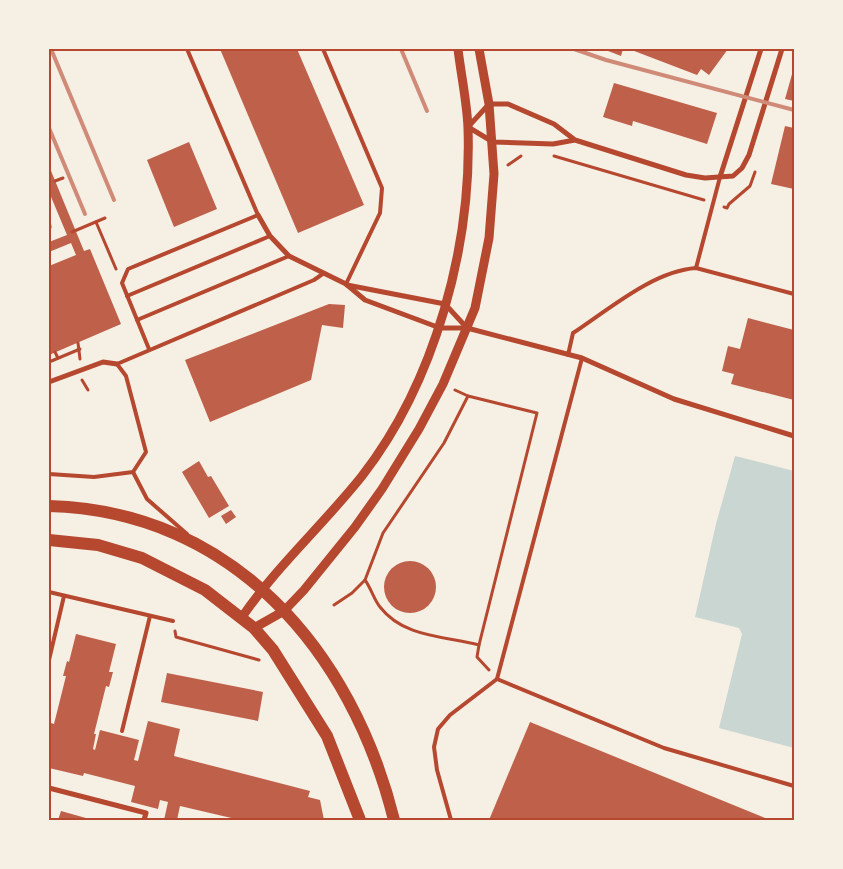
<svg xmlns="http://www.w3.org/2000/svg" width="843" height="869" viewBox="0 0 843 869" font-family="'Nunito Sans',sans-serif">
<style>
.water{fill:#c9d6d2}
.building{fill:#bf614a}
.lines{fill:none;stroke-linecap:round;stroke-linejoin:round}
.path{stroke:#b5482f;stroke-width:3}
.service{stroke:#b5482f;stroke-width:4}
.minor{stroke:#b5482f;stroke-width:5}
.tertiary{stroke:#b5482f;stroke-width:9}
.primary{stroke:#b5482f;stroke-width:12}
.rail{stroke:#cf8b77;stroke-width:4}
.neatline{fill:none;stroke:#b5482f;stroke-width:2}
</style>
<rect width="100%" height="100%" fill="#f6efe4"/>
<path class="water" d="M735 456 794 471V748L719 728 742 634 739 628 695 617 716 524Z"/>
<g class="building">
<path d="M220 49H297L364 205 298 233Z"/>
<path d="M603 49H623L621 56Z"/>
<path d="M629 49H728L709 75 701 69 697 75Z"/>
<path d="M794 67V101L785 99Z"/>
<path d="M614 83 717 113 707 144 633 121 632 126 603 117Z"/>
<path d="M785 126 794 128V189L771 184Z"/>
<path d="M189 142 217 209 174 227 147 160Z"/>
<path d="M49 166 84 251 90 249 121 324 49 355V266L76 255 71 243 49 252V242L67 235 49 192Z"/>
<path d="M329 304 345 305 343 328 322 325 311 380 210 422 185 360Z"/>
<path d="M748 318 794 330V400L731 384 734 374 722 371 728 346 740 349Z"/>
<path d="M199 461 208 477 211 476 229 506 209 518 182 472Z"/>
<path d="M231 510 236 517 226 524 221 516Z"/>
<circle cx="410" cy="587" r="26"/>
<path d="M76 634 116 644 109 672H113L109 687 106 686 94 734H96L93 749 95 750 100 730 139 740 134 760 138 761 148 721 180 729 174 756 310 791 308 797 320 800 324 820H240L180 806 177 820H164L168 802 160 800 158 809 131 802 135 786 84 773 83 776 49 768V730L51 723 54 724 66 676H63L67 661 69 662Z"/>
<path d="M167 673 263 692 258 721 161 702Z"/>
<path d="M530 722 770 820H489Z"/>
<path d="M61 811 93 820H58Z"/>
</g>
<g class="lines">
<g class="path">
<path d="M554 156 704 200"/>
<path d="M508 165 521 156"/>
<path d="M55 181 63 178"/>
<path d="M724 207 727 208 729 204 750 186 755 172"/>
<path d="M96 222 116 269"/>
<path d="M72 232 105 218"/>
<path d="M78 343 80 359"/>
<path d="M55 352 58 358"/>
<path d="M49 362 80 349"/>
<path d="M82 380 88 390"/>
<path d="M455 390 468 396 537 413 479 645 477 657 489 670"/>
<path d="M365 580C371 588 374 600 380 607 404 638 445 636 479 645"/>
<path d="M334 605 352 593 365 580 383 533 444 443 468 396"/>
<path d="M175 631 176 637 259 660"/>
</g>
<g class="service">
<path d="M323 49 382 188 380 213 346 284"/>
<path d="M696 268 720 177"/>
<path d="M127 296 270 236"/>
<path d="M137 320 289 256"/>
<path d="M149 349 122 283 128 269 258 215 187 49"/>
<path d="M568 355 573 333C608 310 653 271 696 268L794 294"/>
<path d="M133 472 147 499 187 534"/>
<path d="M49 474 94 477 133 472 146 452 126 376 117 364 314 280 324 273"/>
<path d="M49 592 173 621"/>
<path d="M49 660 64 596"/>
<path d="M497 679 664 748 794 786"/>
<path d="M122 731 150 616"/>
<path d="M451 820 437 770 434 747 438 729 450 715 497 679 582 358"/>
</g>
<g class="minor">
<path d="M575 140 553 144 493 142 468 127 489 104H508L554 124 575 140 686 175 705 178 733 176 742 168 749 155 782 49"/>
<path d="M720 177 761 49"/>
<path d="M258 215 270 236 289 256 346 284 365 300 440 328H467L582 358 674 399 794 436"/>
<path d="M347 285 445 304 467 328"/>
<path d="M49 382 103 362 117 364"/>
<path d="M49 788 146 813 144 820"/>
</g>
<g class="tertiary">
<path d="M242 617C277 566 323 525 362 476 435 382 472 246 468 128 467 102 461 75 458 49"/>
<path d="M254 628 284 611 304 590 355 527 382 489 419 429 443 384 475 308 489 238 494 174 489 104 479 49"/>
</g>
<g class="primary">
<path d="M49 506C233 511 352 651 394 820"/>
<path d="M49 540 98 545 142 558 205 590 254 628 273 650 327 736 360 820"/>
</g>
<g class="rail">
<path d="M51 49 114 200"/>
<path d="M401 49 427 111"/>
<path d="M574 49 606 60 794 110"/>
<path d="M49 128 85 214"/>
<path d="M49 224 50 227"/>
</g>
</g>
<rect width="843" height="869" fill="none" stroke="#f6efe4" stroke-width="100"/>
<rect x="50" y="50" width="743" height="769" class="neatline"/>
</svg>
